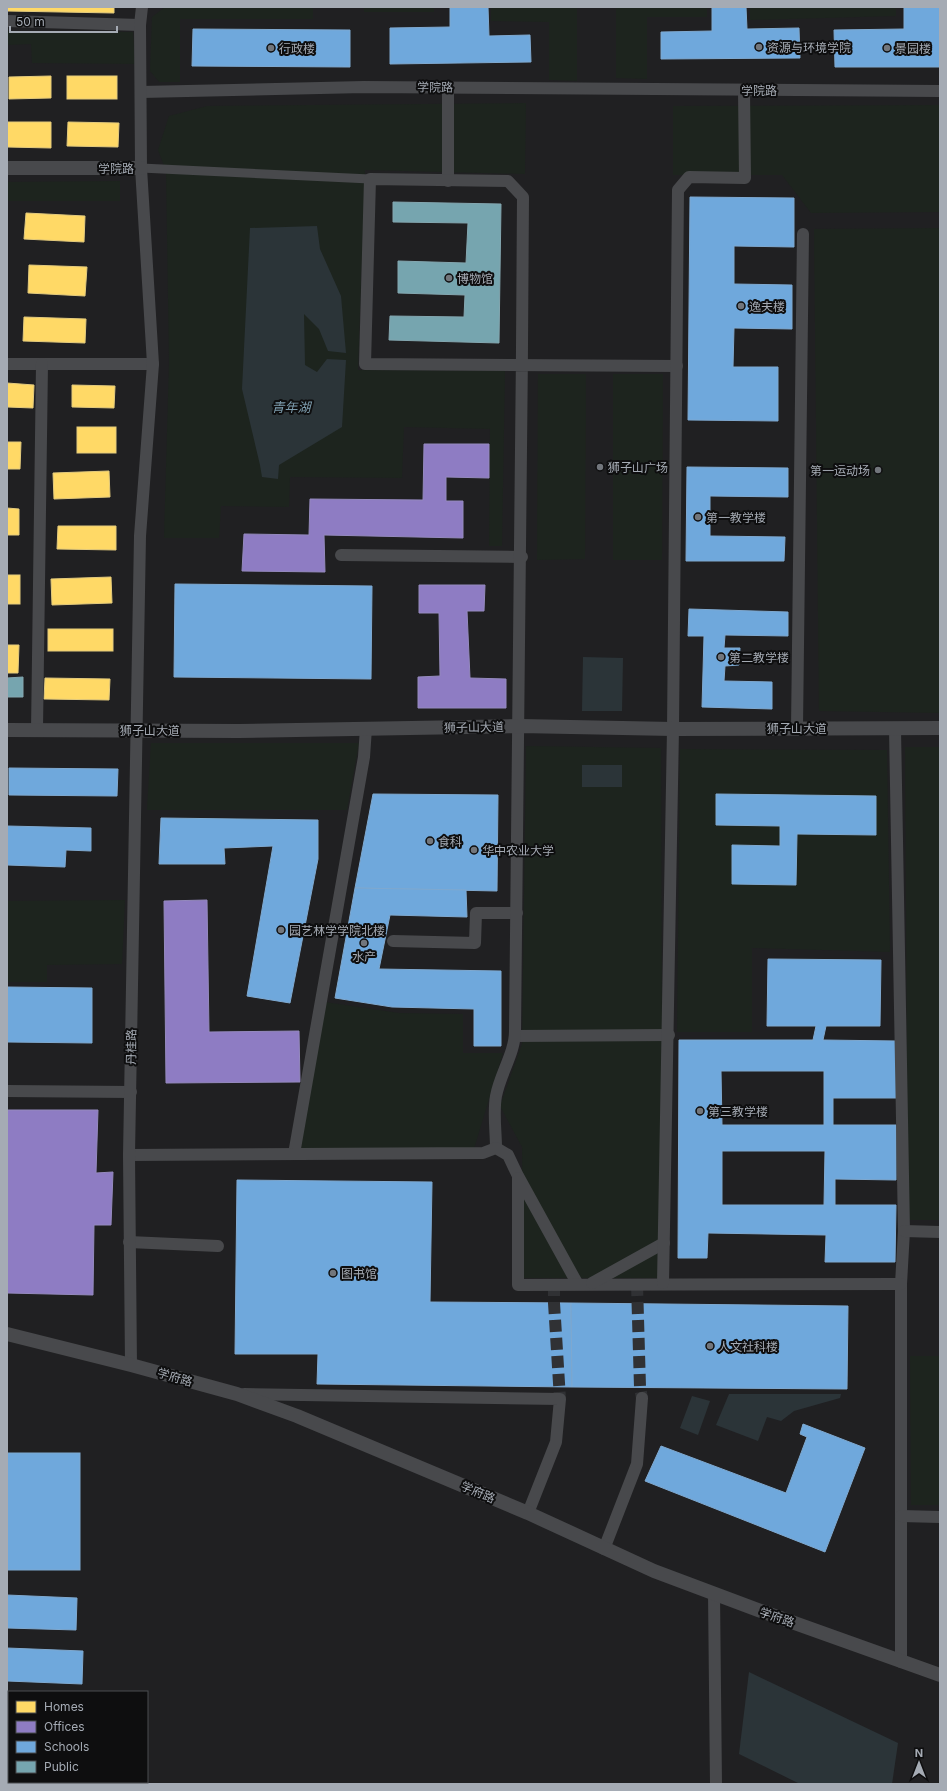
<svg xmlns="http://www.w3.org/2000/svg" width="947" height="1791" viewBox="0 0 947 1791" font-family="Inter,'Noto Sans SC',sans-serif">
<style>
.built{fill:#202022;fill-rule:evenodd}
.green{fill:#1d241e}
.water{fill:#2b3438}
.homes{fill:#ffd966;stroke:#e4cb7d}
.offices{fill:#8e7cc3;stroke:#958abe}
.schools{fill:#6fa8dc;stroke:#7fa9d0;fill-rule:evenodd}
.public{fill:#76a5af;stroke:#84a7b0}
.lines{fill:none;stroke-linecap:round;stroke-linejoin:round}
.minor-tunnel{stroke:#303134;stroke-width:12;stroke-dasharray:12 6;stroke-linecap:butt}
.pedestrian{stroke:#48494c;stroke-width:9}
.minor{stroke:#48494c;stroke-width:12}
.tertiary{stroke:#48494c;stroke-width:14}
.poi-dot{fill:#72767c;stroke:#0e0e0f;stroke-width:1.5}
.labels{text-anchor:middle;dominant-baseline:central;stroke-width:4;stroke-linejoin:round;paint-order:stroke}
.poi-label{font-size:12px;fill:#a5abb4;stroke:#0e0e0f;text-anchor:start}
.street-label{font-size:12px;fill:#a5abb4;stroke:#0e0e0f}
.water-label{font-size:13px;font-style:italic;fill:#7d9cad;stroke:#0e0e0f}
</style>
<rect width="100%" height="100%" fill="#131314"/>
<path class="built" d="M7 7H940V1784H7ZM9 1692H147V1782H9Z"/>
<g class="green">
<path d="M165 7H313V19H180V82H159L150 71 152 17Z"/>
<rect x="364" y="7" width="70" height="5"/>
<path d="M491 7H577V81L549 80V22L491 21Z"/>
<path d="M616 7H707V17H647V79L616 78Z"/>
<path d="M750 7H896V16L750 20Z"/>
<path d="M7 31 133 32 135 64 32 63 31 44 7 45Z"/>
<path d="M526 103 525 174 365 170 358 370 505 371 502 546H489L490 429 404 427 402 478 290 477 289 507 221 506 219 538H164L169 362 166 171 158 150 169 116 207 106Z"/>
<path d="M940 105V212L811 213 782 175H673V106Z"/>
<path d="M120 181V201H7V182Z"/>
<path d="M940 228V713L819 711 814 229Z"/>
<path d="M538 374H586L585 559 537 560Z"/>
<path d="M613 374H663L662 560H613Z"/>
<path d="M151 743H359L347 810H147Z"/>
<path d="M526 746 661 748 662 1043 658 1278H523L522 1147 500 1106 522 1044Z"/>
<path d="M905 747H940V1220H908Z"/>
<path d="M680 749 887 750 890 952 752 948V1032H677Z"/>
<path d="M125 900 122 964 47 965V982H7V901Z"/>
<path d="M325 1002 399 1013 463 1014V1053H503L473 1152 300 1149Z"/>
<path d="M910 1356H940V1505H911Z"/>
</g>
<g class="water">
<path d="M317 226 320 249 341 296 346 353 328 351 319 329 304 314 305 365 317 372 327 359 346 360 342 427 279 465 278 479 262 477 260 465 242 389 250 228Z"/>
<path d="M583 657 623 658 622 711H582Z"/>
<rect x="582" y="765" width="40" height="22"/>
<path d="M729 1394H841L840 1398 794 1411 781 1421 767 1417 758 1441 716 1425Z"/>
<path d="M692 1396 710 1401 698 1435 680 1428Z"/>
<path d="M749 1672 898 1743 892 1784H800L739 1754Z"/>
</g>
<g class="homes">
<path d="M7 7H114V13L7 11Z"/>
<path d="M51 76V98L9 99V77Z"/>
<rect x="67" y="76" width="50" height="23"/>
<path d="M7 122H51V148L7 147Z"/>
<path d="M68 122 119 123 118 147 67 146Z"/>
<path d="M26 213 85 216 84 242 24 239Z"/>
<path d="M29 265 87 267 85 296 28 293Z"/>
<path d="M24 317 86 319 85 343 23 341Z"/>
<path d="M7 383 34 385 33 408 7 407Z"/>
<path d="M72 385 115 386 114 408 72 407Z"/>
<rect x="77" y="427" width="39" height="26"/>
<path d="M7 442H21L20 469H7Z"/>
<path d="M109 471 110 497 54 499 53 473Z"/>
<path d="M7 508 19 509V535H7Z"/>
<path d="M58 526H116V550L57 549Z"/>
<rect x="7" y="575" width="13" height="29"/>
<path d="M111 577 112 603 52 605 51 579Z"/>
<rect x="48" y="629" width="65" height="22"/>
<path d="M7 645H19L18 673H7Z"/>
<path d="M45 678 110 679 109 700 44 699Z"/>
</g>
<g class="offices">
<path d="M424 444H489V478L446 477V501H463V538L324 535 325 572 242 571 244 534 309 535 310 499 423 500Z"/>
<path d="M419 585H485L484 611H467L470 678 506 679V708H418V677L440 676 439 613H419Z"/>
<path d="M207 900 209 1032 299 1031 300 1082 166 1083 164 901Z"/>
<path d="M7 1110H98L96 1173 113 1172 111 1225H94L93 1295 7 1293Z"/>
</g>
<g class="schools">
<path d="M450 7H488L489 36 530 35 531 62 390 64V28L450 27Z"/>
<path d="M712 7H746L747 29 799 28 800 58 661 59V32L712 31Z"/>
<path d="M904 7H940V67H835L834 30 904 29Z"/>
<path d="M193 29 350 30V67L192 66Z"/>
<path d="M690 197 794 198V247L734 246V284L792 285V329L734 328 733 367H778V421L688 420Z"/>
<path d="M687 467 788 468V497L710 496V536L785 537 784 561H686Z"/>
<path d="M175 584 372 586 371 679 174 677Z"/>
<path d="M689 609 788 612V636L725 635 724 648H740L739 665 725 666 724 681 772 682V709L702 707 704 636H688Z"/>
<path d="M9 768 118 769 117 796 9 795Z"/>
<path d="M373 794 498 795 497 891 355 888Z"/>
<path d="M716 794 876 796V835L797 834 796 885 732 884V845L780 846V826L716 825Z"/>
<path d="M161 818 318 820V859L290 1003 247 996 273 846 224 848 225 864H159Z"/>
<path d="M7 826 91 828V851L66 850 65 867 7 865Z"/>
<path d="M355 888 466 890 467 917 390 915 379 969 501 971V1046H474V1009L392 1007 335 998Z"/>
<path d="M768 959 881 960 880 1026H826L823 1040 897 1041V1098H833V1125H896V1180L835 1179V1205H896L895 1262H825L826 1235 708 1233 707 1258H678L679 1040H813L816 1026H767ZM721 1071H824V1125H722ZM722 1151H825L824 1205H722Z"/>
<path d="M7 987 92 988V1043L7 1042Z"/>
<path d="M237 1180 432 1182 430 1302 571 1303 572 1387 317 1384 318 1354H235Z"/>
<path d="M571 1303 848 1306 847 1389 572 1387Z"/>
<path d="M803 1424 865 1448 825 1552 645 1481 661 1446 786 1493 807 1437 800 1434Z"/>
<rect x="7" y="1453" width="73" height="117"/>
<path d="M7 1595 77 1598 76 1630 7 1628Z"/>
<path d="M7 1648 83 1651 82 1684 7 1681Z"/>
<path d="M7 1695H9L7 1753Z"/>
</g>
<g class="public">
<path d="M393 202 501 204 499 343 389 340 390 316 464 317 465 295 398 293V261L466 263 468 223 393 222Z"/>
<path d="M23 677V697H7V678Z"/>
</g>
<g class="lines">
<g class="minor-tunnel">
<path d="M554 1284V1303L560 1399"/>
<path d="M637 1284 640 1387 642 1398"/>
</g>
<path class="pedestrian" d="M141 168 370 179"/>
<g class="minor">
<path d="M7 21 140 25"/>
<path d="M141 92 364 87 940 91"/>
<path d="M448 181V88"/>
<path d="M7 364H153"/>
<path d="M341 555 522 557"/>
<path d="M797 728 803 234"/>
<path d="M895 729 904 1231 901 1284V1662"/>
<path d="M37 730 42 364"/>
<path d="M393 941 475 943 476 913H517"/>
<path d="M515 1036 669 1035"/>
<path d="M7 1091 131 1092"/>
<path d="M496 1148C496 1132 493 1112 496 1096 500 1074 515 1053 515 1031 520 753 521 475 523 197L508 181 370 179 365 364 677 366"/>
<path d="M294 1154 364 757 366 728"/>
<path d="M129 1155 483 1153 496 1148 508 1155 518 1176 577 1283"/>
<path d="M518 1178V1285L901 1284"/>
<path d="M904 1231 940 1232"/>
<path d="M129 1242 218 1246"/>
<path d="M592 1283 664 1243"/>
<path d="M663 1283 673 729 678 190 689 177 745 178 744 90"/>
<path d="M131 1365 129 1155 140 536 153 364 141 168 140 25 142 7"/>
<path d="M244 1394 560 1399 556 1442 528 1513"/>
<path d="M901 1516 940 1517"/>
<path d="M604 1549 637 1464 642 1398"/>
<path d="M714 1593 716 1784"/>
</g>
<g class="tertiary">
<path d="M7 168H141"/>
<path d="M7 730 239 731 520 726 673 729 940 728"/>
<path d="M7 1334 131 1365 237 1394 297 1416 528 1513 654 1571 758 1610 940 1675"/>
</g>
</g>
<g class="poi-dot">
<circle cx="759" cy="47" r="4"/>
<circle cx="271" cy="48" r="4"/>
<circle cx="887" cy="48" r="4"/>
<circle cx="449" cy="278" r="4"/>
<circle cx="741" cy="306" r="4"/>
<circle cx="600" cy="467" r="4"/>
<circle cx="878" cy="470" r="4"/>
<circle cx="698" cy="517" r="4"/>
<circle cx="721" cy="657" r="4"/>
<circle cx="430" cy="841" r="4"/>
<circle cx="474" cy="850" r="4"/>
<circle cx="281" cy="930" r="4"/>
<circle cx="364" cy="943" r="4"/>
<circle cx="700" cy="1111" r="4"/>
<circle cx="333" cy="1273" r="4"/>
<circle cx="710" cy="1346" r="4"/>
</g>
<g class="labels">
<g class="poi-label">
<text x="767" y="47">资源与环境学院</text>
<text x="279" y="48">行政楼</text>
<text x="895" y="48">景园楼</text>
<text x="457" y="278">博物馆</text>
<text x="749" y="306">逸夫楼</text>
<text x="608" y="467">狮子山广场</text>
<text x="870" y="470" text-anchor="end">第一运动场</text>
<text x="706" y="517">第一教学楼</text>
<text x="729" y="657">第二教学楼</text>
<text x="438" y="841">食科</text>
<text x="482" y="850">华中农业大学</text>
<text x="289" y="930">园艺林学学院北楼</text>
<text x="364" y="956" text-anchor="middle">水产</text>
<text x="708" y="1111">第三教学楼</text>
<text x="341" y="1273">图书馆</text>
<text x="718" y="1346">人文社科楼</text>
</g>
<g class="street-label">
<text transform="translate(435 87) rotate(1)">学院路</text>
<text x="759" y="90">学院路</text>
<text x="116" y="168">学院路</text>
<text transform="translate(474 727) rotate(-1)">狮子山大道</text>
<text x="797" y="728">狮子山大道</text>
<text x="150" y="730">狮子山大道</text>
<text transform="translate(131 1047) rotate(-89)">丹桂路</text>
<text transform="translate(175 1377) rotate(16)">学府路</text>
<text transform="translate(478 1492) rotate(23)">学府路</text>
<text transform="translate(777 1617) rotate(19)">学府路</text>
</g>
<g class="water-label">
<text x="291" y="407">青年湖</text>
</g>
</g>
<rect width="947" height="1791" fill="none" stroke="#a5abb4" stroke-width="16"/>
<rect x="8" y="1691" width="140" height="92" fill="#0e0e0f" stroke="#4a4d51"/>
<rect x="16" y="1701" width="20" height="12" fill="#ffd966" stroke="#4a4d51"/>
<text x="44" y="1711" font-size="12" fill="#a5abb4">Homes</text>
<rect x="16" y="1721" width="20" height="12" fill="#8e7cc3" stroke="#4a4d51"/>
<text x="44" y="1731" font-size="12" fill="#a5abb4">Offices</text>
<rect x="16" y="1741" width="20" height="12" fill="#6fa8dc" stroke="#4a4d51"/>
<text x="44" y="1751" font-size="12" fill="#a5abb4">Schools</text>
<rect x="16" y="1761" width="20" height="12" fill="#76a5af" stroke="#4a4d51"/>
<text x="44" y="1771" font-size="12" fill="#a5abb4">Public</text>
<g transform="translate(919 1763)" stroke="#0e0e0f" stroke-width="3" paint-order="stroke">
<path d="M0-3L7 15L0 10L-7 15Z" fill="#a5abb4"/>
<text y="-6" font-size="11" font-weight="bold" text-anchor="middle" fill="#a5abb4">N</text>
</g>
<path d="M10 26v6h107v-6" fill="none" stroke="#a5abb4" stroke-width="2"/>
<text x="16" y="26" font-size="12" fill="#a5abb4" stroke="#0e0e0f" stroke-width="3" paint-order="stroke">50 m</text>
</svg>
